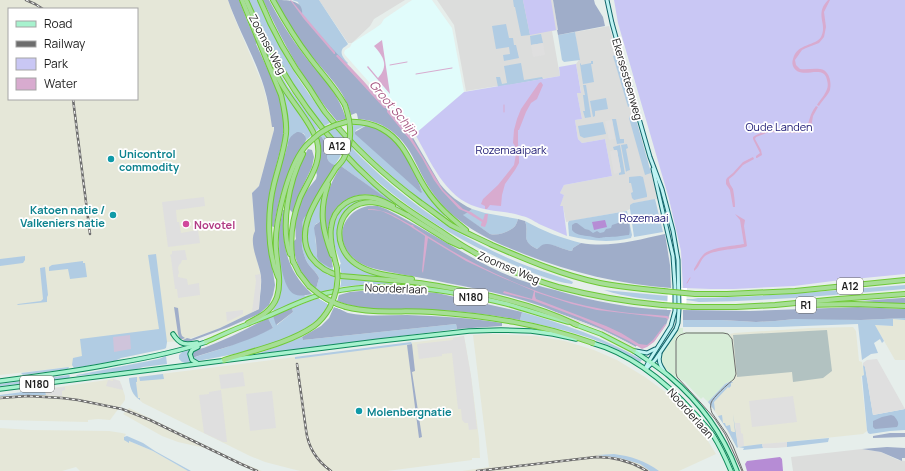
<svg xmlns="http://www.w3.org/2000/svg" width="905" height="471" viewBox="0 0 905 471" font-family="Manrope,sans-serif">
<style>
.residential{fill:#dcdddc}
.commercial{fill:#d7edd7}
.industrial{fill:#e5e7d8;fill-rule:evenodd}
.education{fill:#e1fcfb}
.construction{fill:#b2c2c1}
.grass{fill:#b1cce3}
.forest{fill:#9fadc9}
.wetland{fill:#cfc4db}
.park{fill:#c9c7f4}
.pitch{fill:#b68cd5}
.parking{fill:#dfdfdf}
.water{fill:#d8abcf}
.pier{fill:#fff}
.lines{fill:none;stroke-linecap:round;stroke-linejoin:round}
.stream{stroke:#d8abcf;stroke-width:1}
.secondary-casing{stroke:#10656b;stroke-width:5}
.primary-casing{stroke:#0f8a5c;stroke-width:5.5}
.trunk-casing{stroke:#6fc936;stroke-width:5.5}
.motorway-casing{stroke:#6fc936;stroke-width:6}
.secondary{stroke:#bff3f3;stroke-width:3}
.primary{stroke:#a7f2ce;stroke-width:3.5}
.trunk{stroke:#a6e8b2;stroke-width:3.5}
.motorway{stroke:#a6de95;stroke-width:4}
.tram{stroke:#6d6d6d;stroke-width:1}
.rail-casing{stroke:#6d6d6d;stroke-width:2.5}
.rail{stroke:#fff;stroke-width:1;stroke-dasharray:3;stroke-linecap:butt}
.motorway-bridge-casing{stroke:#6fc936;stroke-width:6;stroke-linecap:butt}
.motorway-bridge{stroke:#a6de95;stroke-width:4}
.culture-dot{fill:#0f9aa8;stroke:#fff;stroke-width:1.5}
.hotel-dot{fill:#d1479c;stroke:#fff;stroke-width:1.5}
.labels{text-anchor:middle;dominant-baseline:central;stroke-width:3.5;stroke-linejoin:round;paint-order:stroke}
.shield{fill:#fff;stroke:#626262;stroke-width:1}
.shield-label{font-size:10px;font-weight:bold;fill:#1f1f1f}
.street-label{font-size:11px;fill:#1f1f1f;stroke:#fff}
.park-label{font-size:11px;fill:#1a1772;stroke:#fff}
.culture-label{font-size:11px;font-weight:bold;fill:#0d838f;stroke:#fff;text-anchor:start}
.hotel-label{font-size:11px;font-weight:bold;fill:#b23c85;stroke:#fff;text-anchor:start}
.water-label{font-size:12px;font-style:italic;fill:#a55480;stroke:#fff}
</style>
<rect width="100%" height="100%" fill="#e6eeeb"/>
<g class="residential">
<path d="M319 0H405L374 19 370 26 352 43H348Z"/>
<path d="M437 0H553L558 30 552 31 560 76 466 91 454 25Z"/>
<path d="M609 26 642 140 658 199 633 203 630 207V209L626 211 566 222 563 206H559L564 195 560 193 564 185 612 176 605 139 582 143 578 139 575 120 582 119 577 93 581 92 576 64 579 60 575 32Z"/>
<path d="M862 449 881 452 898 460 905 461V471H793L791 457Z"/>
</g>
<path class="commercial" d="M678 328H683V332H725L730 334 733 339 736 376 732 382 730 381 725 384 708 402 703 397 701 399 685 382 674 376 662 365 661 362 662 353Z"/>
<g class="industrial">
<path d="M0 0H228L234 17 263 85 274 130 259 186 252 193 255 231 254 247 261 277 259 309 220 328 204 334 181 341 167 342 166 347 164 349 121 358 69 367 0 375ZM9 9H137V99H9Z"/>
<path d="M893 319 905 320V360H895L875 325 892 326Z"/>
<path d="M853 327 856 331 859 361 862 362 864 375 861 377 867 431 863 434 787 442 738 447 737 448 723 423 708 402 725 384 730 381 732 382 736 376 733 341 730 334 734 333 811 328Z"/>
<path d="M490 334 536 336 565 341 594 350 617 360 645 377 668 394 685 411 693 420 703 433 716 454 679 471H462L489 467 473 335Z"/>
<path d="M464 336 471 376 479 439 480 458H472V460L387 471H300L292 469 265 462 250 456 143 403 136 397 133 393 131 388 129 379V378L295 357Z"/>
<path d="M113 379 120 381 125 396V400L110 420 98 419 88 420V422L0 420V396L22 395H45V389Z"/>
<path d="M129 408 240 462 262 471H254L205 448 178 442 162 436 123 414Z"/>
<path d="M0 428 31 430 109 431 122 433 126 434 124 437 129 441 153 451 188 471H80L76 467 62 471H0Z"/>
</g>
<path class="education" d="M412 0H432L452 28 464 92 415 134 345 55 344 53 345 50 350 47 352 43 374 29 381 24 384 19Z"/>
<path class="construction" d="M827 330 832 371 823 378 793 382 792 372 737 377 733 335Z"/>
<g class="grass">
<path d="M248 0H257C276 44 300 86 331 122L323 127C294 90 265 44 248 0Z"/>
<path d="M292 0H319L348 44C347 45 345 47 343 48 339 53 344 59 348 63L346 65 302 14 298 2Z"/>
<path d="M513 0H523L530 35 521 36 515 7H514Z"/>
<path d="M506 24 509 38H513L514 45H516L519 58 504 61 503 55 510 54 509 47 496 49 492 26Z"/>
<path d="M575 32 580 60 564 62 562 60 558 35Z"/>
<path d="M541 34 543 43 531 45 530 36Z"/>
<path d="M260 40 288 87 319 129 315 132C295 102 275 73 260 40Z"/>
<path d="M618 54 632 105 628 107 613 56Z"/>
<path d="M591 61H593V64H591L594 82 583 84 580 64 581 63V65L591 63Z"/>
<path d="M521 63 524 80 542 77 543 79 498 87 496 77H500L502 84 507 83 504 66Z"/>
<path d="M279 83 312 135 305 141V135L303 133 287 145V150L284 155 287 115 285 101Z"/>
<path d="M583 85H586L591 117 585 118 583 111H585L583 95H585Z"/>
<path d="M606 98 608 109 595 111V116L593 117 590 101Z"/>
<path d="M630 116H635L651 173 645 175 629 118Z"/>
<path d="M612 119H616L620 139H624V143L617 144Z"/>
<path d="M603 122 606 134 584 138 580 136 578 126Z"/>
<path d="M353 124 367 125 356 130 355 133 422 192 417 179 432 201 445 216V217C411 194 381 168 352 139Z"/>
<path d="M336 127 346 139 343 149 327 131Z"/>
<path d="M323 134 341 155 335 165C325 162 328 156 326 148 325 144 323 139 321 136Z"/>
<path d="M627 144 628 148 626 149 630 170 627 171 626 172 621 145Z"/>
<path d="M351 145 354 150C402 199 454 235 517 262 534 269 552 274 569 280L573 282 572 284C549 281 525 270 503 260 446 234 392 199 348 154Z"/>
<path d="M620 145 625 174 619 175V173L621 172 617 150H614L613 147Z"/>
<path d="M346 159 365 179 409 214V215L341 166Z"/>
<path d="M640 176 643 177 647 195V197L634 200 632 198 631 193 633 192 631 183H629V177Z"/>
<path d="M324 191 321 204V221C319 223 316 223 315 225 314 228 317 252 317 257L330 268 334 267V273C295 254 306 222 324 191Z"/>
<path d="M365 199 376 201 354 206 338 227V240L341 251 350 261 389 277 346 274 341 273 339 265 341 264C338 255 333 245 333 234 332 215 347 201 365 199Z"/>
<path d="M655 199 663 232 634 237 630 209V205L633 203Z"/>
<path d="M472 209 485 213 518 219C517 222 516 226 513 228 508 232 497 236 490 234L462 215 467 213Z"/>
<path d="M627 211 632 235 631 238C610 243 590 241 569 236L568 223 569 221Z"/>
<path d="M308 214 304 238 315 264 323 271 328 275 335 276 334 289 321 293 316 289 319 278C316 271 309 267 306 260 304 255 301 246 302 241 303 240 303 239 304 238 305 229 298 222 308 214Z"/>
<path d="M525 221C543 231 561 238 581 243L573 248 572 251C558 249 551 240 537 249 519 240 530 234 525 221Z"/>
<path d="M279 243 282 266 305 296 312 294 314 295 274 311 273 310C288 291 278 265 279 243Z"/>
<path d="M156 254 167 342 166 348 164 349 121 358 115 361 74 368 72 365 73 358 82 356 80 339 159 329 148 255Z"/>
<path d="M25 256V260L23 263 0 266V259Z"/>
<path d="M83 261V263H85L87 277 70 279 68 269 49 271V267L52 265Z"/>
<path d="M45 267 48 295 47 297V302L17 305 18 304 41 301 43 299 40 268Z"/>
<path d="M341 278 396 281 472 293V294C428 284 384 282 340 287Z"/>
<path d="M905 285V289C836 295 768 301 699 302L693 301 686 300V299H693L698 298C767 297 836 290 905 285Z"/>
<path d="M604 290 668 296V301C646 299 625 297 604 290Z"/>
<path d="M318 298 329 304C324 311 320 318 313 323 289 341 248 352 219 357 212 358 205 360 197 361L193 359 192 358 227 347 273 328 268 318 273 316 277 325 293 312 292 308Z"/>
<path d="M522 312C564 324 605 338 642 360L640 362C630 357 621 351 610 346 582 333 550 327 520 320Z"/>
<path d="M818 318 861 320 905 318V320L893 319V326L875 325 884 341 882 343 880 339 874 343 878 353 871 354 862 360 858 324 777 327H683V320H722L756 322 775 321 795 319Z"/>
<path d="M456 324 457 329 257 354 302 337 303 340Z"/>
<path d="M411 342 412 344 295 359V357Z"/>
<path d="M189 350V358L191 362 185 363 182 362 179 359V355L182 352Z"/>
<path d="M166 356 167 364 143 367 134 370 76 376 77 375 159 359Z"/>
<path d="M863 365 865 366 873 415 905 409V430L890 431 870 434 868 433 867 430 862 376 864 375Z"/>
<path d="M69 367 68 369 23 375 21 373Z"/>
<path d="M163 374 164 379 140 381 139 377Z"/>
<path d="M69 375 70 376 69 378 0 386V384Z"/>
<path d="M137 377V382H136L138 398H140V400C133 396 130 388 129 379V378Z"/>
<path d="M731 381 733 383H731V386L729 388 728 387 714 402 715 411 708 402 725 384Z"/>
<path d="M45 389 46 395H22L0 396V395Z"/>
<path d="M733 414 738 447 762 444 763 448 743 450 744 448 738 447 737 448 728 431 718 416 722 415 723 423H725L726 426 730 425 731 431 733 432H735Z"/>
<path d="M127 436 143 443 155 451 191 471H188L153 451 129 441V443L124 440V437Z"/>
<path d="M829 438 828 442 787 447V442Z"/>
<path d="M614 454C630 456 646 461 659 471H650L640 464 620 458 597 455Z"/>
</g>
<g class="forest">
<path d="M228 0H239L249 25 257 43 256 44 278 92 283 115V139L270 190 267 215 268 240 273 272 275 285 273 295 269 305 259 314 229 327 186 343 181 341 187 338 191 339 220 328 259 309C259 299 262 287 261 277 260 264 248 244 255 231L252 193 259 186 274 130V127H272C270 113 268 100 264 87 255 58 238 29 228 0Z"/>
<path d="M263 0H269C279 19 291 38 304 55 320 76 339 93 346 119L337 121C306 85 283 43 263 0Z"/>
<path d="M275 0C287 0 304 0 302 14L329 45 395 116 412 136 440 184C449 195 459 203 472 209L467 213 463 215 490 234C497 236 508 232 513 228 516 226 517 222 518 219L525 221C530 234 519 240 537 249 540 247 542 244 546 244 552 243 564 250 572 251L573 248 581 243C610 248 637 240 665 234L670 265 671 288C620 284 572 273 524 254 501 245 478 235 459 220 448 212 438 201 430 189 422 177 417 164 410 152 399 133 380 120 358 119L357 114 356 113 351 115C345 90 325 73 310 54 297 37 286 19 275 0Z"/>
<path d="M553 0H594L595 4 603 17 605 26 558 35 557 30H558Z"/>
<path d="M367 125C397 132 413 165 422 192L421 193 355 134V132Z"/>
<path d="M297 132C302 132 305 134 306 139 306 143 298 154 296 158 284 180 278 202 274 227L271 226C271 201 278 177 284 153L285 154C289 144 286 138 297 132Z"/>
<path d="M321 136C323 139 325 142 326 145 329 154 323 161 335 165L308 214C298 222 305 229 304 238 303 239 303 240 302 241 301 246 304 255 306 260 309 267 316 271 319 278L316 289C300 274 295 263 293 242L296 239C295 235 296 231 295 227V225L294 222 303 195 316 179 317 175 316 172 319 162 320 152 318 138Z"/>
<path d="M308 149 312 150 314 157 312 167 299 194 293 213 289 209C292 188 297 168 308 149Z"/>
<path d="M341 166 393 203C386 200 380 196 372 195 355 192 338 201 331 217 328 223 329 230 327 235 322 209 326 189 341 166Z"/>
<path d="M368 206H378L386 209C422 227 456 250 492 268 512 278 533 285 555 290 592 301 633 309 671 310L666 325V324L655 340 649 345 636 346V347C611 333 585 322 558 313 551 310 545 307 538 305 509 295 478 289 447 283 427 278 406 276 385 271 377 269 369 268 362 264 341 253 334 228 354 212 358 209 363 207 368 206Z"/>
<path d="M283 210H285C281 244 286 270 312 294 306 295 300 297 294 294 282 288 279 254 279 241 278 231 281 220 283 210Z"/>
<path d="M624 215 627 216C629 221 631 230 629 235 620 236 615 237 606 237 605 237 600 238 599 238 595 238 591 236 587 236 581 235 576 235 572 230V225L575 223H577L585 229 589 230 593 233 597 231 600 233 604 232 606 229 611 228 612 225 621 222 620 219 621 216Z"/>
<path d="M321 221C323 237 330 252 334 267L330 268 319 261 317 257 316 241 314 228 315 225Z"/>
<path d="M382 289 416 291 437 293 522 312 520 320C492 315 463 311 435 310 402 308 368 313 337 301L339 295 350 292Z"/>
<path d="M905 298V304L860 301 902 298Z"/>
<path d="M174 307 178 308 181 333 182 336 185 338 180 340 178 334Z"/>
<path d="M334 307C339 308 345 312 348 313 368 317 387 315 407 315 439 316 471 318 502 323V326L457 329 456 324 303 340 302 337 321 326 329 318Z"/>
<path d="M858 307 905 309V318L861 320 795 319 775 321 756 322 722 320H683V310L750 311Z"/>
<path d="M292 308 293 312 276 325 273 316Z"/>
<path d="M268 318 273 328C248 342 220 349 192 358V353C196 349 201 349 206 347 228 339 248 328 268 318Z"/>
<path d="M412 344 415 371 412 372 422 437 419 438 407 345Z"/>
<path d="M891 415 894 416C897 420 900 423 897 427L875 429 873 427V421L882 417Z"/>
<path d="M890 433H905V437L873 438V436Z"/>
<path d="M887 447 905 448V458H902V461L881 452 862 449Z"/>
</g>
<path class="wetland" d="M130 335 131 349 114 352 113 337Z"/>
<g class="park">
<path d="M523 0H551L556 30 530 35Z"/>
<path d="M614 0H905V274L833 281 794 286 734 289H711L683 288 681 251 669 199 618 23Z"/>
<path d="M576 64 581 93H577L582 119 575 120 578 139 582 143 605 139 612 176 564 185 560 193 564 195 560 206H563L567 236C558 232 548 228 539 224 534 221 528 217 522 216 508 211 492 212 477 207 445 198 430 160 415 134L464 92 560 76 559 67Z"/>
</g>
<g class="pitch">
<path d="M605 220 607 227 594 230 592 222Z"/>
<path d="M780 457 782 459 783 471H747L745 464 747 461Z"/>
</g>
<g class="parking">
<path d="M543 43 545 55 533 57 531 45Z"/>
<path d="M612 120 615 139 609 140 605 121Z"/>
<path d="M617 150 621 172 614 174 610 151Z"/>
<path d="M204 197 205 206 176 210 177 222H179L181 233 198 230 200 243 168 247 162 202Z"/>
<path d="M185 250 187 260H182L181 263 179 265 178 268 179 273 178 275V277L187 279 188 285 199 283 200 295 178 298 177 289H175L171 258 170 255 172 254V251Z"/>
<path d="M260 274 261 277 259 309 252 312 256 281 255 275Z"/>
<path d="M243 310V314L227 322 226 312Z"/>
<path d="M556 312 601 329 636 347 635 348 600 330 555 313Z"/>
<path d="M464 336 471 376 477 429 469 430 468 423H465L462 420 461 409H458L452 353 442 354V356L419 359 417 344 453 340V338Z"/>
<path d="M877 359 905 409 873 415 865 367 863 365V363L867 360Z"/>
<path d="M243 372 245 386 221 389 219 375Z"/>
<path d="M113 379 120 381V383L121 384 123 390 106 386 108 380 113 381Z"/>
<path d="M65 387V390L62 391V396L46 395 45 389Z"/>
<path d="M221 390 227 442H223L204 433 199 395 209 394V392Z"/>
<path d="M272 391 276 428 250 431 246 394Z"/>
<path d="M793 396 797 422 752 427 749 401Z"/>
<path d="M735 423H740L741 433 743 434 744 446 738 447Z"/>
<path d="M787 442V447L776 448H763L762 444Z"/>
</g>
<g class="water">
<path d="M290 0H291L335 52V54H334L304 19Z"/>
<path d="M828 0H830L824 12 826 27 824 37 819 43 806 48 802 50 795 60 796 65 800 69C807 70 813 68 820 69 829 70 832 82 830 90 828 95 822 101 819 106L817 105C820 100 825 95 827 89 828 87 828 83 827 80 824 63 802 80 794 68 792 65 792 62 793 59 797 43 816 46 821 37 827 26 818 18 823 7 824 5 826 2 828 0Z"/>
<path d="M382 40 390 94 367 67 368 66 378 78C389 66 384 57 374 46Z"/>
<path d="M337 55H338C355 71 371 89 386 107V108H384L336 56Z"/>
<path d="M541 82 543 85 537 99 531 103 526 112 519 130H518V143L519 157V163L515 170 505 184 502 195 501 206 490 205 487 209H485V206L481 204 483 199 498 185 514 165 516 154 515 146 513 143 514 130 517 119 521 109 539 83Z"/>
<path d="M816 106 818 107 813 116 811 128 807 131 801 133 769 132 756 137 755 139 761 150 762 155 757 158H756V156L760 153 753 139V137C770 126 787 133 806 129 810 121 809 115 816 106Z"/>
<path d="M388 109 397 119 411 137 443 190 463 209 471 212 483 220 485 214H488L487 222 485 227 481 226V224L482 222 466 212 459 209 442 191 434 180 422 158 410 140 387 112V110Z"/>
<path d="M753 157 754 159 743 165 734 175 729 179C729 184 731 185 733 189 734 194 735 202 735 207H733L730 190 726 184V180L727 178 733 173 743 162Z"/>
<path d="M368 209C386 209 396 217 411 225H413L414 227C467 263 533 296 597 308 620 313 644 314 667 316L669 317 668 320 666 318 597 310 572 304 535 292V296L536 299 606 326 621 333 639 344 647 345 653 340 665 324 666 325 654 342 647 347 642 349 629 341 602 328 580 318 532 300 503 293 504 291 532 299 534 291 496 275 466 261 428 238 423 273 422 271 425 236C415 229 393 215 381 211 377 210 373 210 368 210Z"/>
<path d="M735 214 745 220 744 226 747 246 745 247C736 249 713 250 705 256 700 260 700 267 694 271V269C697 264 699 259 703 255 710 247 734 246 744 244L740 220Z"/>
</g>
<g class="pier">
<path d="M339 261 341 273V282L337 301 345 304 343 310 328 305V304L318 298 307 288 311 284 321 293 331 299 335 283 334 273 332 262Z"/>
<path d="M668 288H687L686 310H667Z"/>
</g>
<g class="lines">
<g class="stream">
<path d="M390 65 407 62"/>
<path d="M416 74 452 68"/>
<path d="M504 105V112"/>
<path d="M687 283 690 278"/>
</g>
<g class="secondary-casing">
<g id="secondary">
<path d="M607 0 612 23 620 52 650 157 662 189 673 231 678 260 679 309 678 323 676 329 670 338 655 360 646 369"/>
<path d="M636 351 647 353 655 349"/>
<path d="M660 354C658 361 660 365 664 371"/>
<path d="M646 367 649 361 671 326 675 311V286L673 256 653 169"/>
</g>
</g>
<g class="primary-casing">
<g id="primary">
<path d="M173 334C180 345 185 345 197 343"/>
<path d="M592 343C632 354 667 383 695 414 701 421 708 428 713 435 720 446 726 459 731 471"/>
<path d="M634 351C646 359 658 367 669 376 700 402 723 434 737 471"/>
<path d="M197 363 192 360 190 354 192 350 198 347"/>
<path d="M0 381C39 376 78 371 117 363 147 358 177 352 206 342"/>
<path d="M0 389 379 341 469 331 501 330 531 331 553 334 576 339"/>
</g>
</g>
<g class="trunk-casing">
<g id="trunk">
<path d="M574 324 601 334 634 351"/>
<path d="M206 342C220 336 234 329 248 324 254 321 261 319 268 316 287 308 306 298 327 293 387 279 448 290 507 304 528 310 548 317 568 322"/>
</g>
</g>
<g class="motorway-casing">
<g id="motorway">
<path d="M242 0 281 95C284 108 287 120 286 134 284 151 278 168 274 184 267 212 267 251 278 277"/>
<path d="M246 0C277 71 317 132 375 184 395 202 417 216 439 230 450 237 460 245 472 251 496 266 531 279 558 287 593 296 627 302 662 305"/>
<path d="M260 0C273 32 290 62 310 89 315 97 320 105 325 112 353 147 386 177 421 203 431 210 441 218 451 225 464 232 478 238 492 245 527 260 562 275 600 283 621 287 642 289 663 291"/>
<path d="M273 0C284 20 296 40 310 58 322 74 335 87 345 105"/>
<path d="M274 70C278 78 283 87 288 94 297 108 312 125 317 141 323 163 308 180 300 198 292 219 289 240 293 262"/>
<path d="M346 122C359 121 371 123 382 129 406 142 412 168 426 189 437 206 451 218 466 230"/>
<path d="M336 168C322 192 292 228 311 257 319 268 328 273 341 276 362 278 382 279 402 281 424 283 445 287 466 291 504 298 542 308 577 325"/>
<path d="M328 184C319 211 322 229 332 255"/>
<path d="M407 215 449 241 460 246"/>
<path d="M409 216C397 210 385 203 371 202 337 202 328 245 356 264 372 275 394 276 412 279"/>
<path d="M290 254C280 226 289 181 303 154"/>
<path d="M293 261 299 273 309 286"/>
<path d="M337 268C334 256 329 241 331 228 333 207 352 194 373 198 380 199 387 203 393 206"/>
<path d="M727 294 795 291 905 280"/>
<path d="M805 305 854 304 905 306"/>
<path d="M346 307C374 314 403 310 432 312 489 316 539 324 593 343"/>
<path d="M693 307H736L775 305 838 299 905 294"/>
<path d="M248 323C260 317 272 311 277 297 282 282 277 265 276 249 274 223 288 168 304 148 307 144 310 142 313 139"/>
<path d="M224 360C252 351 290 343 314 326 321 321 326 314 330 307"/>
</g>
</g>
<use href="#secondary" class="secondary"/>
<use href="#primary" class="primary"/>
<use href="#trunk" class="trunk"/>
<use href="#motorway" class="motorway"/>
<path class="tram" d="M742 471 725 434 715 419 700 402 677 377 676 373V341L677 338 680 335 686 333H723L728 334 732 339 736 374 734 379C728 384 713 397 711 403 710 407 711 410 712 413L726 433 733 446 743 471"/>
<g class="rail-casing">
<g id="rail">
<path d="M26 0 35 4 43 9"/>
<path d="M73 99 90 234"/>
<path d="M297 364 306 430C308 447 317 461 331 471"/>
<path d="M0 398 28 396 62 398 78 400 122 409 150 420 241 464 257 471"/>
<path d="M477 471 596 457C614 457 631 461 647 471"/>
</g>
</g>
<use href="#rail" class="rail"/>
<g class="motorway-bridge-casing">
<g id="motorway-bridge">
<path d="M313 139C323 129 333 125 346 122"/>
<path d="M336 168C339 165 342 162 344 158 353 141 351 122 345 105"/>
<path d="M309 286C320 296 331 303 346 307"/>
<path d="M663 291 695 294H727"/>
<path d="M662 305 693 307"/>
<path d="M330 307C336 295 339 282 337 268"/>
</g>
</g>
<use href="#motorway-bridge" class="motorway-bridge"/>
</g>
<g class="culture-dot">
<circle cx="111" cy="159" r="4"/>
<circle cx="113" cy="215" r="4"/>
<circle cx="359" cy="411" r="4"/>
</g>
<circle class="hotel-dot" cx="186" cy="224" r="4"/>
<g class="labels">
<g class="shield">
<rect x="324" y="138" width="26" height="16" rx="3"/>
<rect x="837" y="278" width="26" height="16" rx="3"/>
<rect x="454" y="289" width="34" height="16" rx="3"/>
<rect x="796" y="297" width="20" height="16" rx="3"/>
<rect x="20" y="376" width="34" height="16" rx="3"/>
</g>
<g class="shield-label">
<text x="337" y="146">A12</text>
<text x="850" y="286">A12</text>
<text x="471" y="297">N180</text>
<text x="806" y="305">R1</text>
<text x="37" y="384">N180</text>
</g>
<g class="street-label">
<text transform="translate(268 44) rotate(62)">Zoomse Weg</text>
<text transform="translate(628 79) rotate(74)">Ekersesteenweg</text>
<text transform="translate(509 267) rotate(23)">Zoomse Weg</text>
<text transform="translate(396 288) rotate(2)">Noorderlaan</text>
<text transform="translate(691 413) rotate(48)">Noorderlaan</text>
</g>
<g class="park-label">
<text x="779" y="126">Oude Landen</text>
<text x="511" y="149">Rozemaaipark</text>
<text x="644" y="217">Rozemaai</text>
</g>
<g class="culture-label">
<text x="119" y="153">Unicontrol<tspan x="119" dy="13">commodity</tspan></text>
<text x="105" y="209" text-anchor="end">Katoen natie /<tspan x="105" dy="13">Valkeniers natie</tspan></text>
<text x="367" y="411">Molenbergnatie</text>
</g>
<g class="hotel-label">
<text x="194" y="224">Novotel</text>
</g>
<g class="water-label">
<text transform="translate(394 108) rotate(50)">Groot Schijn</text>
</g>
</g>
<rect x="8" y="8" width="130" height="92" fill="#ffffff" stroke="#a5a5a5"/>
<rect x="16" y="21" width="20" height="6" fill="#a7f2ce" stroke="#a5a5a5"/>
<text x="44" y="28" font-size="12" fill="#1f1f1f">Road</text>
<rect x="16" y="41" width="20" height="6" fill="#6d6d6d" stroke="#a5a5a5"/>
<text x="44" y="48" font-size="12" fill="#1f1f1f">Railway</text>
<rect x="16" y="58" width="20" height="12" fill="#c9c7f4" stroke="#a5a5a5"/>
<text x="44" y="68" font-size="12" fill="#1f1f1f">Park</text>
<rect x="16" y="78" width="20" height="12" fill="#d8abcf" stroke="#a5a5a5"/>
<text x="44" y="88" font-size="12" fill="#1f1f1f">Water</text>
</svg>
